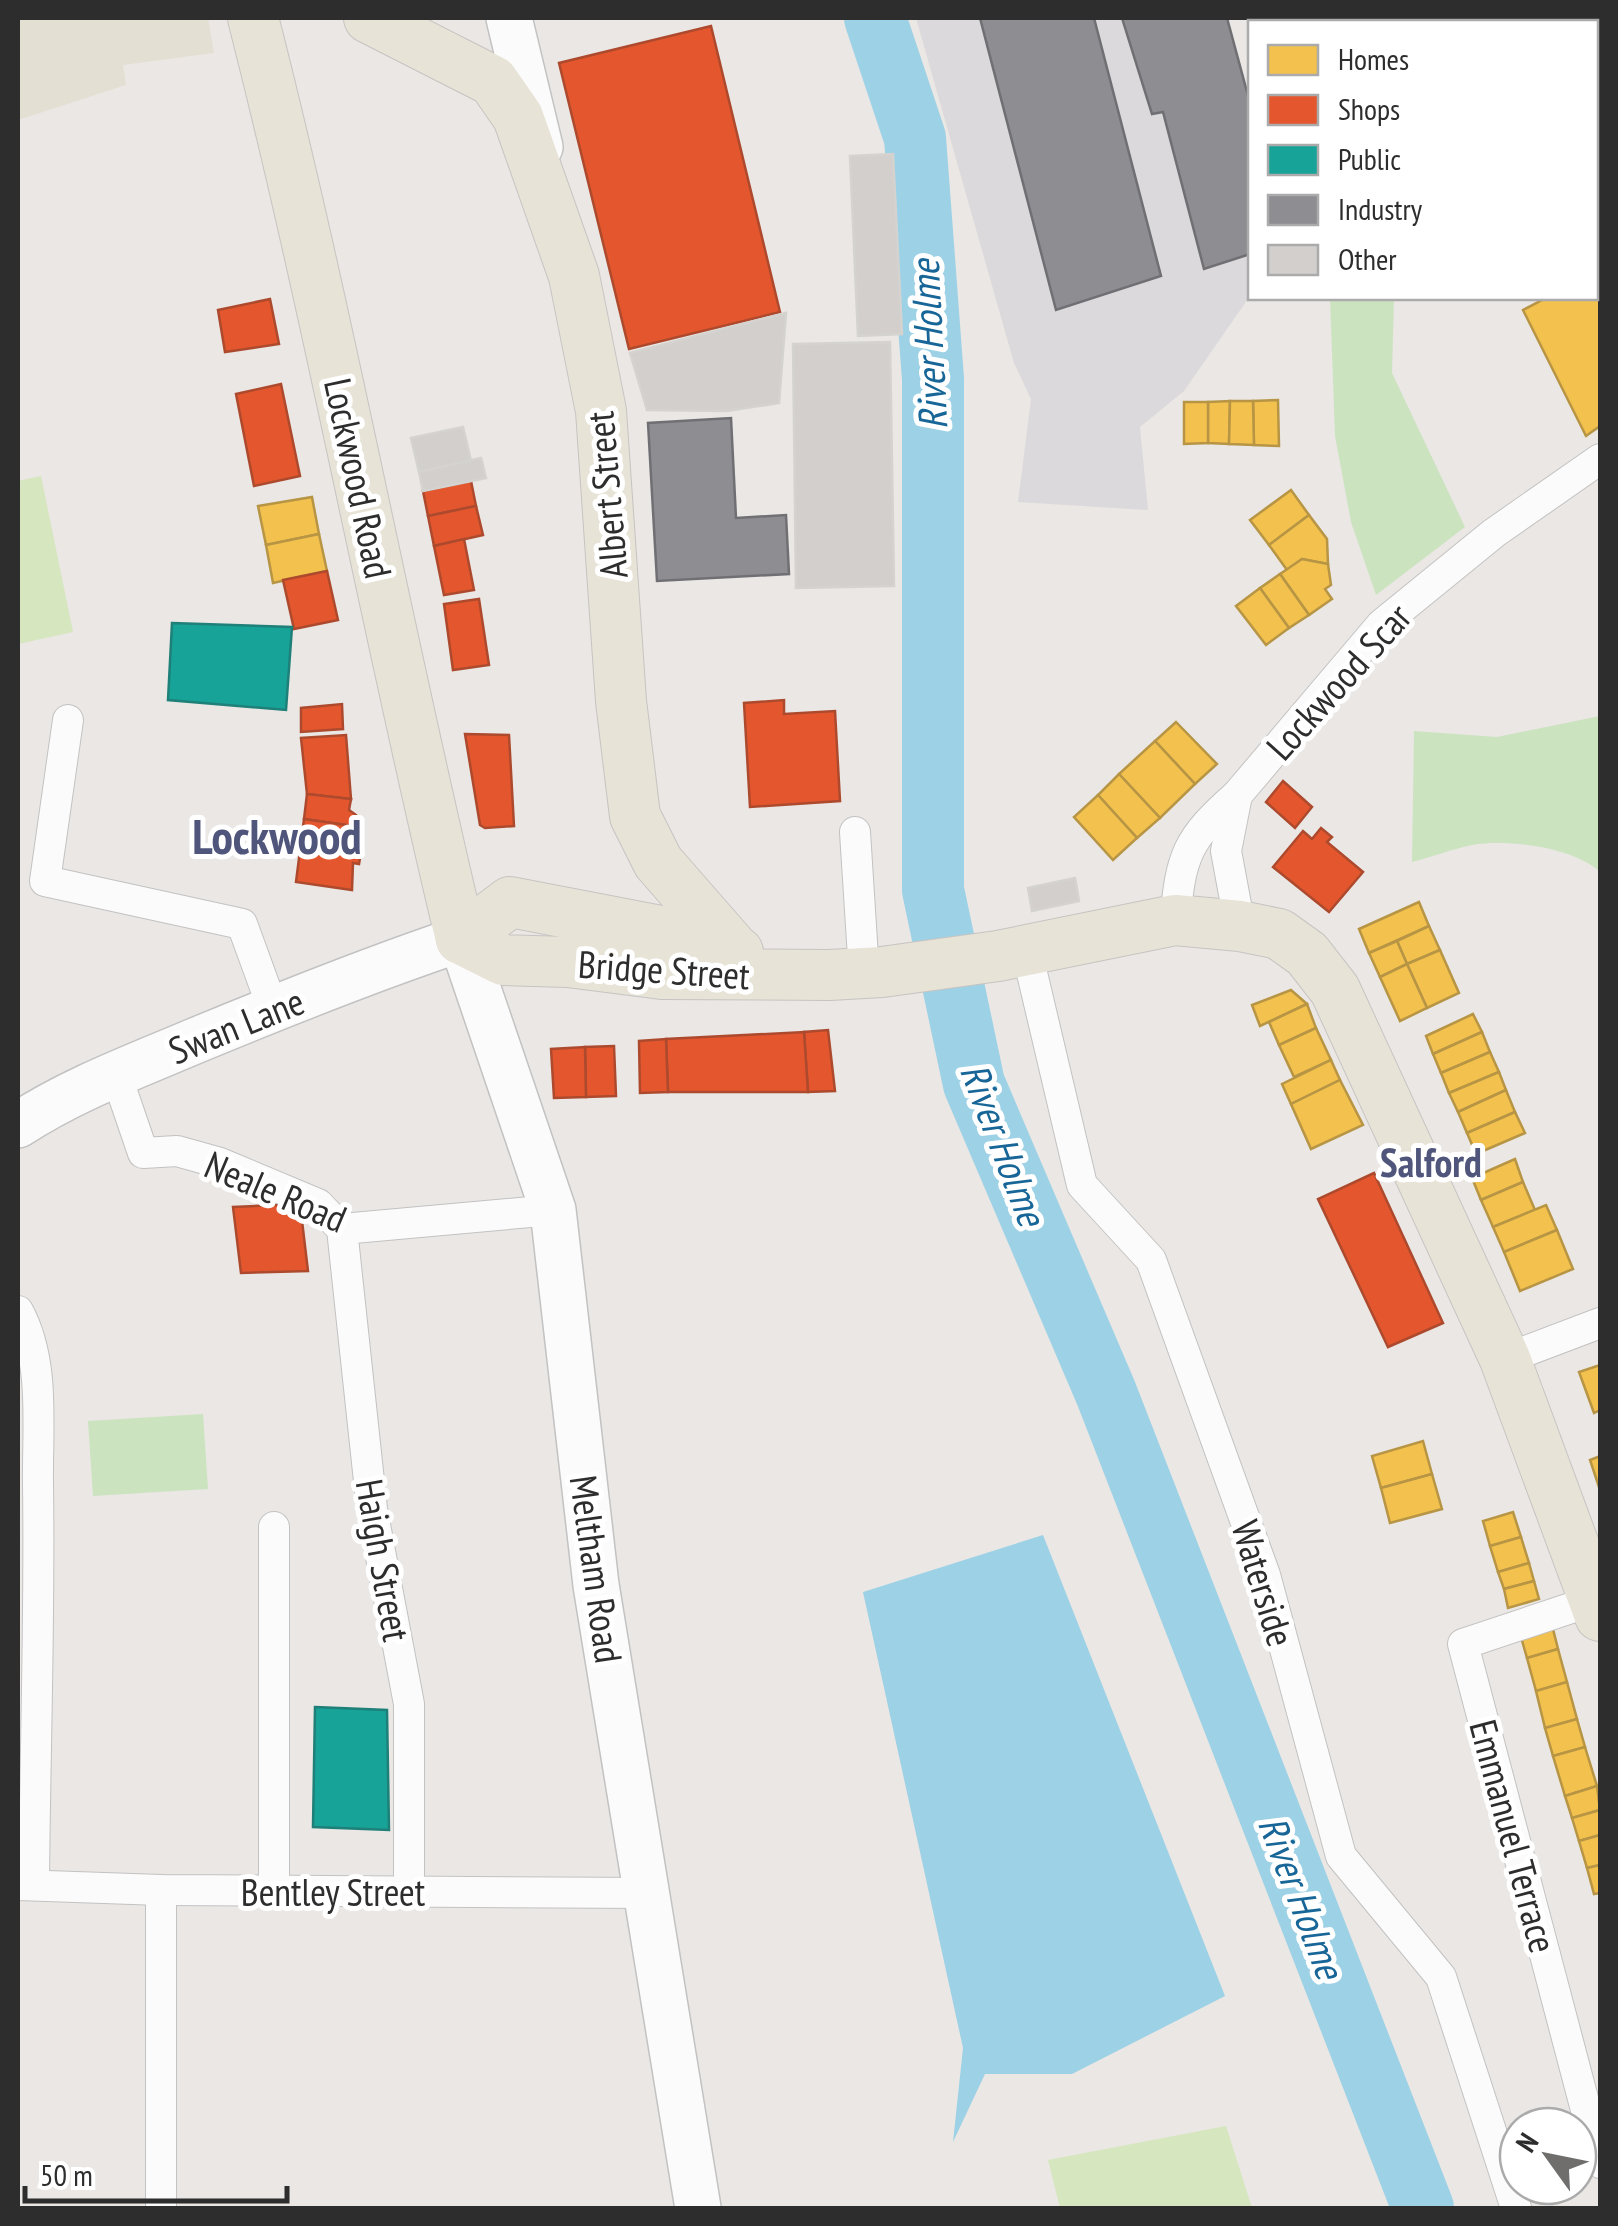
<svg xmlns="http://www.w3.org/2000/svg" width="1618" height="2226" viewBox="0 0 1618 2226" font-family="'PT Sans Narrow',sans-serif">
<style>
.industrial{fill:#dbd9db}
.education{fill:#e4dfd3}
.green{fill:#cce3c0}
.pitch{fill:#d6e6be}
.water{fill:#9dd1e6}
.homes{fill:#f2c14e;stroke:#b79544;stroke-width:2.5}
.shops{fill:#e4572e;stroke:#ad4a2e;stroke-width:2.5}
.public{fill:#17a398;stroke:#1e8078;stroke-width:2.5}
.industry{fill:#8d8d92;stroke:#707074;stroke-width:2.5}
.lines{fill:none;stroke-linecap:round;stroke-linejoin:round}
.river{stroke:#9dd1e6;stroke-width:62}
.building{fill:#d2cfcd;stroke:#d5d3d0;stroke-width:2.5}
.street-casing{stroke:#c3c2c2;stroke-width:32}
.secondary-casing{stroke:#c3c2c2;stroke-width:48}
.primary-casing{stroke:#c6c4c3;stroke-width:52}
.street{stroke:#fcfbfb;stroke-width:30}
.secondary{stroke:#fcfbfb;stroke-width:45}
.primary{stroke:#e7e3d6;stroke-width:50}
.labels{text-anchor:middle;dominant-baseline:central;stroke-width:10;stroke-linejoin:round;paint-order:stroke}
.street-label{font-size:38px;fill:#2d2d2d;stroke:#fff}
.water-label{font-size:40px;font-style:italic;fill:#176697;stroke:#fff}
.neighbourhood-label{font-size:40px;font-weight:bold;fill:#50567b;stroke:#fff}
.district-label{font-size:48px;font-weight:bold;fill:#50567b;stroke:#fff}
</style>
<rect width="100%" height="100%" fill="#eae7e4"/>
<path class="industrial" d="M916 18H1227L1250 103V296L1184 391 1140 427 1148 510 1018 502 1031 399 1014 363Z"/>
<path class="education" d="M18 18H208L214 53 123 65 126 85 18 120Z"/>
<g class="green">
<path d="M1261 18H1593L1594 22H1263Z"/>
<path d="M1330 298H1394L1392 373 1465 527 1376 595 1351 522 1335 436Z"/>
<path d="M1600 716V872C1573 847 1508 839 1472 845 1452 849 1432 857 1412 862L1414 731 1497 737Z"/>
<path d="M203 1414 208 1489 93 1496 88 1421Z"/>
</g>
<g class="pitch">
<path d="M41 476 73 632 18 644V481Z"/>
<path d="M1226 2126 1252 2208H1060L1048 2160Z"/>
</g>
<path class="water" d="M1043 1535 1225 1996 1072 2074H985L953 2142 963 2048 863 1592Z"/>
<g class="homes">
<path d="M1600 267V426L1586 436 1523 310 1546 298H1596V270Z"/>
<path d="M1278 400 1279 446 1254 445 1253 401Z"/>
<path d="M1230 401 1229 444 1208 443V402Z"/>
<path d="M1230 401H1253L1254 445 1229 444Z"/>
<path d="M1184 402H1208V443L1184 444Z"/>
<path d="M1291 490 1309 515 1269 545 1250 520Z"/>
<path d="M312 497 319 534 266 545 258 506Z"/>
<path d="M1309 515 1327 539 1328 564 1302 559 1287 570 1269 545Z"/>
<path d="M319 534 327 571 273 583 266 545Z"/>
<path d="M1302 559 1328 564 1331 585 1325 589 1332 599 1309 615 1280 574Z"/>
<path d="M1280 574 1309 615 1289 628 1260 588Z"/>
<path d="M1260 588 1289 628 1266 645 1236 606Z"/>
<path d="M1176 722 1217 764 1195 784 1155 741Z"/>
<path d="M1155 741 1195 784 1160 818 1119 774Z"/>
<path d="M1119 774 1160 818 1137 838 1098 795Z"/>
<path d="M1098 795 1137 838 1113 860 1074 817Z"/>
<path d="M1419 902 1429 926 1369 953 1359 929Z"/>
<path d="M1429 926 1440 950 1407 964 1397 941Z"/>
<path d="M1397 941 1407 964 1380 977 1369 953Z"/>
<path d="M1440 950 1459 993 1427 1008 1407 964Z"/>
<path d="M1407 964 1427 1008 1400 1021 1380 977Z"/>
<path d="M1291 990 1307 1004 1260 1026 1252 1005Z"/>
<path d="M1307 1004 1316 1028 1279 1045 1269 1022Z"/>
<path d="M1473 1014 1482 1032 1433 1054 1426 1036Z"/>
<path d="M1316 1028 1331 1060 1294 1077 1279 1045Z"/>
<path d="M1482 1032 1490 1052 1441 1073 1433 1054Z"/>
<path d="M1490 1052 1499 1072 1449 1093 1441 1073Z"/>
<path d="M1331 1060 1340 1080 1291 1104 1282 1084Z"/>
<path d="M1499 1072 1506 1090 1458 1112 1449 1093Z"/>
<path d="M1340 1080 1363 1125 1311 1149 1291 1104Z"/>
<path d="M1506 1090 1515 1112 1467 1133 1458 1112Z"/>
<path d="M1515 1112 1525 1133 1476 1154 1467 1133Z"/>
<path d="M1515 1159 1523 1182 1481 1200 1472 1178Z"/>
<path d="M1523 1182 1535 1210 1493 1227 1481 1200Z"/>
<path d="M1546 1205 1557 1230 1504 1252 1493 1227Z"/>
<path d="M1557 1230 1573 1269 1520 1291 1504 1252Z"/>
<path d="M1600 1365V1410L1594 1413 1579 1372Z"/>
<path d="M1423 1441 1432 1474 1381 1488 1372 1456Z"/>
<path d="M1600 1456V1490L1590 1460Z"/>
<path d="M1432 1474 1442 1509 1390 1523 1381 1488Z"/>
<path d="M1513 1512 1521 1537 1490 1546 1483 1521Z"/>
<path d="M1521 1537 1529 1563 1498 1572 1490 1546Z"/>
<path d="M1529 1563 1534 1581 1504 1589 1498 1572Z"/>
<path d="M1534 1581 1539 1599 1508 1608 1504 1589Z"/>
<path d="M1551 1621 1558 1649 1527 1658 1519 1630Z"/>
<path d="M1558 1649 1567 1682 1536 1691 1527 1658Z"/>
<path d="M1567 1682 1577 1719 1545 1728 1536 1691Z"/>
<path d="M1577 1719 1585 1747 1553 1756 1545 1728Z"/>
<path d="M1585 1747 1597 1786 1565 1796 1553 1756Z"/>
<path d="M1597 1786 1600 1810 1572 1818 1565 1796Z"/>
<path d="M1600 1810V1835L1579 1841 1572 1818Z"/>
<path d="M1600 1835V1865L1587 1868 1579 1841Z"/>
<path d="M1600 1865V1893L1594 1894 1587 1868Z"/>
</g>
<g class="shops">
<path d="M711 26 780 312 629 349 559 63Z"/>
<path d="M270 299 279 344 225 352 218 310Z"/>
<path d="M281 384 300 476 254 486 236 394Z"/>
<path d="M471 481 476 506 428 516 423 491Z"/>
<path d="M476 506 483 535 434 546 428 516Z"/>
<path d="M464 539 474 590 444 595 434 546Z"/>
<path d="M327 571 338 620 294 629 283 580Z"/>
<path d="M479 599 489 665 453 670 444 604Z"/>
<path d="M784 700V714L835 711 840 801 750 807 744 703Z"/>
<path d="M342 704 343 729 301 732V708Z"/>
<path d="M465 734 509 735 514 826 485 828 480 825Z"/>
<path d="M346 735 351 799 307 794 301 738Z"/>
<path d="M1283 781 1312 807 1295 828 1266 802Z"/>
<path d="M307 794 351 799 349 810 356 815 360 827 304 819Z"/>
<path d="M304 819 360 827 356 851 361 852 359 864 353 863 352 890 296 882Z"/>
<path d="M1321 828 1332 837 1327 842 1363 872 1329 912 1273 867 1303 831 1312 839Z"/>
<path d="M828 1030 835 1091 808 1092 804 1032Z"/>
<path d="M804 1032 808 1092H668L666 1039Z"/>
<path d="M666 1039 668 1092 640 1093 639 1041Z"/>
<path d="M614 1046 616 1096 586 1097 585 1047Z"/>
<path d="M585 1047 586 1097 554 1098 551 1049Z"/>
<path d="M1374 1173 1443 1323 1388 1347 1318 1199Z"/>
<path d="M300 1204 308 1271 241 1273 233 1207Z"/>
</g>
<g class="public">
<path d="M172 623 292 627 286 710 168 700Z"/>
<path d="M315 1707 387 1710 389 1830 313 1827Z"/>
</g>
<g class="industry">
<path d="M980 18H1094L1161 276 1056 310Z"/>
<path d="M1122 18H1227L1250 103V254L1204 269 1163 112 1152 114Z"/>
<path d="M731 418 736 518 786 515 789 574 657 581 648 423Z"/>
</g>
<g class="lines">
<path class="river" d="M875 18 915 138 933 379V890L974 1084 1106 1393 1423 2208"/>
</g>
<g class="building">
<path d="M893 154 902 334 858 336 850 156Z"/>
<path d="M786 313 779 403 727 411 647 410 630 353Z"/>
<path d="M890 342 894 586 796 588 793 344Z"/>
<path d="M463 427 471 461 419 472 411 438Z"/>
<path d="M481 458 486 478 423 491 419 472Z"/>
<path d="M1075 878 1079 901 1032 911 1028 888Z"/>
</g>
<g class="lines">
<g class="street-casing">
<g id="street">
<path d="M68 720 45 881 242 924 273 1009"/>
<path d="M855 832 864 973"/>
<path d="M1175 920C1181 855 1187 839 1237 795"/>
<path d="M1240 926 1226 851 1237 795 1381 625 1494 533 1600 459"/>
<path d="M1027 952 1082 1185 1151 1260 1265 1575 1341 1856 1441 1977 1516 2208"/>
<path d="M116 1074 143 1153 177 1151 220 1163 318 1204 342 1229"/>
<path d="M342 1229 372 1509 409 1704V1892"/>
<path d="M342 1229 553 1210"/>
<path d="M18 1311C46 1362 37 1428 38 1485 40 1618 35 1751 34 1884"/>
<path d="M1505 1359 1600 1323"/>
<path d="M1595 1600 1463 1644 1600 2163"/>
<path d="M18 1885 161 1890 648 1893"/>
<path d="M274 1891V1527"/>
<path d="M161 2208V1890"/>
</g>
</g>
<g class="secondary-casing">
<g id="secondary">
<path d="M509 18 540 147"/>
<path d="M18 1125C73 1089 136 1066 197 1040 284 1004 371 969 461 939L553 1210 596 1585 698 2208"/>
</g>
</g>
<g class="primary-casing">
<g id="primary">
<path d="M253 18C331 323 387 633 461 939"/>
<path d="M369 18 493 81 518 117 574 276 601 411 621 701 635 816 658 862 734 949"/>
<path d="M461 939 503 960 568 962 662 974 829 975 882 972 998 956 1175 920 1240 926 1279 934 1307 954 1335 990 1505 1359 1600 1616"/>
<path d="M461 939 510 902 692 937 738 952"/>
</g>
</g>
<use href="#street" class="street"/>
<use href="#secondary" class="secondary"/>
<use href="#primary" class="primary"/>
</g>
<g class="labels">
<g class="street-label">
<text transform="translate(359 478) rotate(78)">Lockwood Road</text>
<text transform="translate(606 495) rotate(-95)">Albert Street</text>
<text transform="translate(1338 681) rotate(-48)">Lockwood Scar</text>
<text transform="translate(664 969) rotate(4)">Bridge Street</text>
<text transform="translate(236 1025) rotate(-22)">Swan Lane</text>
<text transform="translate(276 1191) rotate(23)">Neale Road</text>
<text transform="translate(384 1560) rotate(80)">Haigh Street</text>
<text transform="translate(597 1569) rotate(82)">Meltham Road</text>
<text transform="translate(1264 1583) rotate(73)">Waterside</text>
<text transform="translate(1514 1836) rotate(75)">Emmanuel Terrace</text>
<text x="333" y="1891">Bentley Street</text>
</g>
<g class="water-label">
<text transform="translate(928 345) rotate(-93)">River Holme</text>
<text transform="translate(1004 1144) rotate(69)">River Holme</text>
<text transform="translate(1302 1897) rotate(69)">River Holme</text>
</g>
<g class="neighbourhood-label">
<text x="1431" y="1162">Salford</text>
</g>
<g class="district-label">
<text x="277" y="836">Lockwood</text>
</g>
</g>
<rect width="1618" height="2226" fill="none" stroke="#2d2d2d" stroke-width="40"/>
<rect x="1248" y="20" width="350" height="280" fill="#ffffff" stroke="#ababab" stroke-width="2.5"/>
<rect x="1268" y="45" width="50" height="30" fill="#f2c14e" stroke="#ababab" stroke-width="2.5"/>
<text x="1338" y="70" font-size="30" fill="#2d2d2d">Homes</text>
<rect x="1268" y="95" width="50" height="30" fill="#e4572e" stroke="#ababab" stroke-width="2.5"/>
<text x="1338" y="120" font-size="30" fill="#2d2d2d">Shops</text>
<rect x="1268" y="145" width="50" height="30" fill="#17a398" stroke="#ababab" stroke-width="2.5"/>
<text x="1338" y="170" font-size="30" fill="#2d2d2d">Public</text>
<rect x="1268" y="195" width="50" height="30" fill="#8d8d92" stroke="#ababab" stroke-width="2.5"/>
<text x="1338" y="220" font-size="30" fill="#2d2d2d">Industry</text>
<rect x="1268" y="245" width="50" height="30" fill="#d2cfcd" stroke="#ababab" stroke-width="2.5"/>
<text x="1338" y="270" font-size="30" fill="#2d2d2d">Other</text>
<g transform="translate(1548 2156) rotate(303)"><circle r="48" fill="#ffffff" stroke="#ababab" stroke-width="2.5"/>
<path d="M0-8L18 38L0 25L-18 38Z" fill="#6f6e6d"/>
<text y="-15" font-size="28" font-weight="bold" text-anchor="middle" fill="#2d2d2d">N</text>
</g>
<path d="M25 2186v15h262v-15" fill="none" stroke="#2d2d2d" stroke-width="5"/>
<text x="40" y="2186" font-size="30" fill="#2d2d2d" stroke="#ffffff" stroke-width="8" paint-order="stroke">50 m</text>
</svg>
